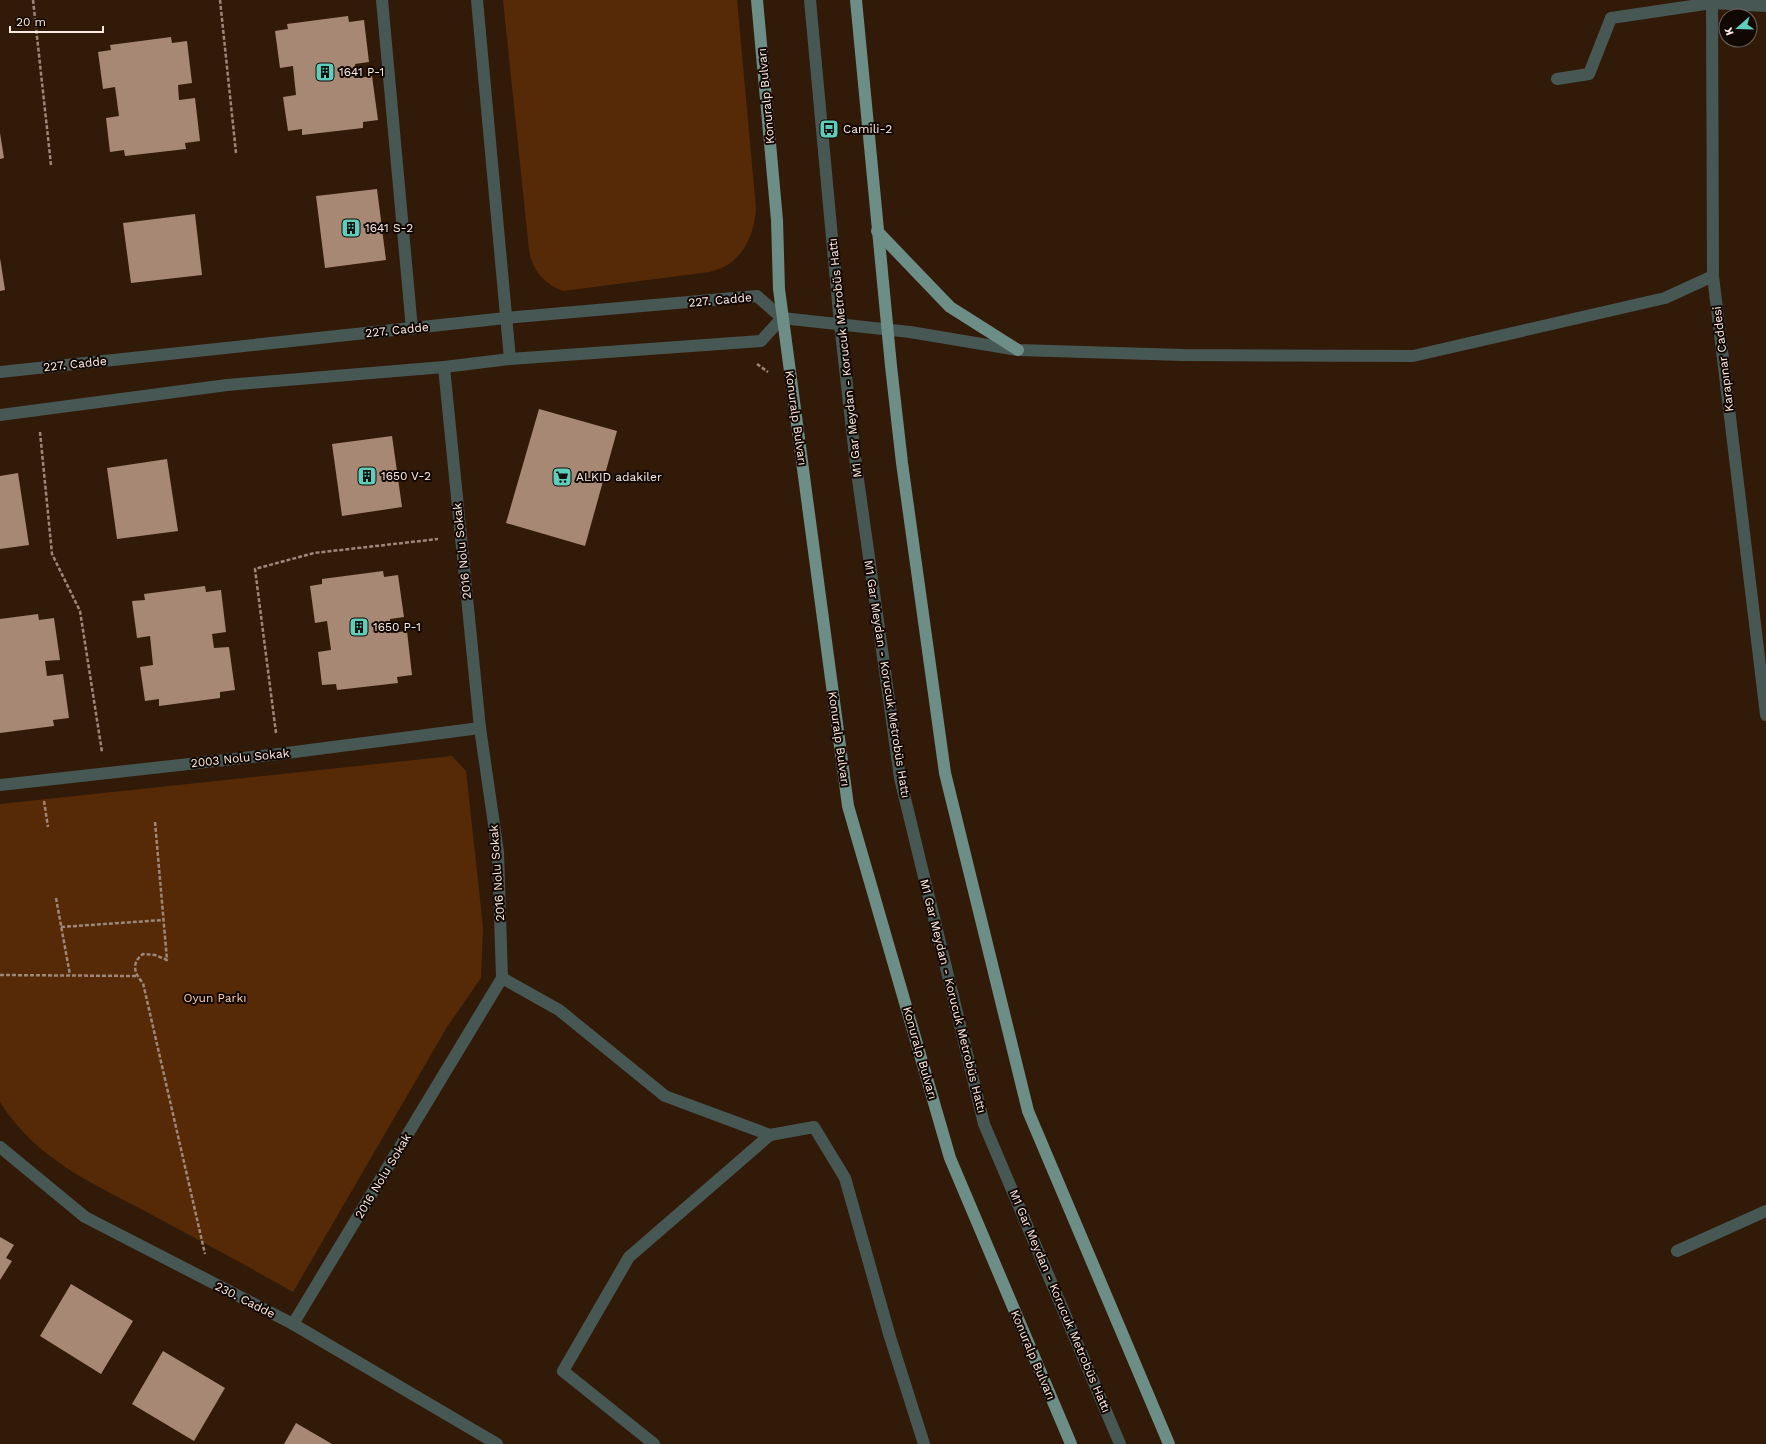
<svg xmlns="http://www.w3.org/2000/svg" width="1766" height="1444" viewBox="0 0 1766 1444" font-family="'Work Sans',sans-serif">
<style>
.green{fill:#562a07}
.building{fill:#a78875}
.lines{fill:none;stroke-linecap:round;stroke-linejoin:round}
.path{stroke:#9c877a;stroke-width:2.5;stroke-dasharray:4 2;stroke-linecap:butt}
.minor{stroke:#475754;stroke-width:12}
.major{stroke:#6c8e87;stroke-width:12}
.labels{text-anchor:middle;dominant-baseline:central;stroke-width:4;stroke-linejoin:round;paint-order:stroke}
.poi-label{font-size:12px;fill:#feece2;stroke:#120803;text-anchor:start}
.street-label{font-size:12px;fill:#feece2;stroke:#120803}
.park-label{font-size:12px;fill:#f9cdb2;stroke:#120803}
</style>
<rect width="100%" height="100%" fill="#321a09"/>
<g class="green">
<path d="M503 0H737L756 209C754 238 740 266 709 272L563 291C543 283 533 271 529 250Z"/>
<path d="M452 756 466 771 483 927 481 978 447 1027 293 1292C247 1266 201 1241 154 1216 95 1184 37 1161 0 1102V804Z"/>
</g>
<g class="building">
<path d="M348 16 349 22 364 20 369 62 355 64 357 78 372 76 378 120 363 122V128L302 135V129L288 131 283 97 296 95 293 66 280 68 275 31 288 29 287 24Z"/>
<path d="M171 37 172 43 187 41 192 83 178 85 179 100 195 98 200 141 185 143 186 149 125 156 124 150 110 152 106 118 119 116 115 87 103 89 98 52 111 50 110 45Z"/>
<path d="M0 133 4 158 0 159Z"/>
<path d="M377 189 386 260 325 268 316 196Z"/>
<path d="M195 214 202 275 131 283 123 223Z"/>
<path d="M0 258 5 290 0 291Z"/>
<path d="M539 409 617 431 585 546 506 523Z"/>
<path d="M392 436 402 507 342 516 332 444Z"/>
<path d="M167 459 178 531 117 539 107 468Z"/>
<path d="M18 473 29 545 0 549V476Z"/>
<path d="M383 571 384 577 398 575 404 617 390 619 391 633 407 631 412 675 397 677 398 683 337 690 336 684 322 685 318 652 331 650 327 621 315 623 310 586 322 584V579Z"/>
<path d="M205 586 206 592 221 590 226 632 212 634 214 648 229 647 235 690 220 692V698L159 706V699L145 701 140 667 153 665 150 636 137 638 132 601 145 600 144 594Z"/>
<path d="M38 614 39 620 54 618 60 660 45 661 47 676 63 674 69 718 53 720 54 726 0 733V619Z"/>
<path d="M0 1237 14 1245 6 1258 12 1261 0 1280Z"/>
<path d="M71 1284 133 1321 101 1374 40 1336Z"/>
<path d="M163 1351 225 1388 194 1441 132 1404Z"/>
<path d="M296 1423 332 1444H284Z"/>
</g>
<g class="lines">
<g class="path">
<path d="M33 0 51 165"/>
<path d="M220 0 236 153"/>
<path d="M757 364 768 372"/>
<path d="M40 432 52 554 80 611 102 752"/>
<path d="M276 733 255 569 314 553 438 539"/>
<path d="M44 801 48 827"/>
<path d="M155 822 167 960 155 955 143 954C131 963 134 973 143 983L205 1254"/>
<path d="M56 898 70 975"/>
<path d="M61 927 163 920"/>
<path d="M0 975 136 976"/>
</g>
<g class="minor">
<path d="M382 0 412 329"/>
<path d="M477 0 510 359"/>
<path d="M810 0 840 324 856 465 900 778 984 1124 1120 1444"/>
<path d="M1712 0 1713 276 1766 715"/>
<path d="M1557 79 1589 74 1611 18 1712 3 1766 6"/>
<path d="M782 318 910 332 1018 350 1183 355 1413 356 1665 298 1713 276"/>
<path d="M0 372 506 318 757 296 782 318"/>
<path d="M0 415 227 385 444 367 510 359 761 341 782 318"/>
<path d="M0 785 279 754 480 728"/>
<path d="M502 978 559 1010 665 1096 770 1135 814 1127 845 1178 890 1337 924 1444"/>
<path d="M0 1147 85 1217 293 1324 497 1444"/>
<path d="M1677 1251 1766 1211"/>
<path d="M293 1324 502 978 498 852 480 728 444 367"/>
<path d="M654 1444 563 1371 629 1257 770 1135"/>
</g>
<g class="major">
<path d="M757 0 777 220 779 289 848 806 950 1158 1071 1444"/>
<path d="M856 0 891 366 902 463 945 773 1028 1111 1169 1444"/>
<path d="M877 231 950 307 1018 350"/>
</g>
</g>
<defs>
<g id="building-square" transform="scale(1)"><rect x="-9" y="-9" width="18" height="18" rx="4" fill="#5ccebb" stroke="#120803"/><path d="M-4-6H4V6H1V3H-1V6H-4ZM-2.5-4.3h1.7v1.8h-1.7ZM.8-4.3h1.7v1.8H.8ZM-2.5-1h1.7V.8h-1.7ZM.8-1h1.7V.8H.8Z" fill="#111"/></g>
<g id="bus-square" transform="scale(1)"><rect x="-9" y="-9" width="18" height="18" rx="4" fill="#5ccebb" stroke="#120803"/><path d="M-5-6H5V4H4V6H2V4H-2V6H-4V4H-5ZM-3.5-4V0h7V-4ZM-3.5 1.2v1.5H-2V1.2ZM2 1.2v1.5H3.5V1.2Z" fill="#111"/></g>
<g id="supermarket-square" transform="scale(1)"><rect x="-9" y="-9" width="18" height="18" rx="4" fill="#5ccebb" stroke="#120803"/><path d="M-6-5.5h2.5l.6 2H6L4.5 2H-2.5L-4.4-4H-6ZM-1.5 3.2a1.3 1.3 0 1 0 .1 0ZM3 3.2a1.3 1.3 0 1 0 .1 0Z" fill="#111"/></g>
</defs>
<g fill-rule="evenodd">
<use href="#building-square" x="325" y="72"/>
<use href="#bus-square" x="829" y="129"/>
<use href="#building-square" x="351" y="228"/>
<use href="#building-square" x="367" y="476"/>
<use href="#supermarket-square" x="562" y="477"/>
<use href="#building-square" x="359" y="627"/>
</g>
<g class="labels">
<g class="poi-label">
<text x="339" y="72">1641 P-1</text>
<text x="843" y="129">Camili-2</text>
<text x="365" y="228">1641 S-2</text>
<text x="381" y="476">1650 V-2</text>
<text x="576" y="477">ALKID adakiler</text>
<text x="373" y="627">1650 P-1</text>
</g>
<g class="street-label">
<text transform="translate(766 96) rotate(-95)">Konuralp Bulvarı</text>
<text transform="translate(720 300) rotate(-5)">227. Cadde</text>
<text transform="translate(397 330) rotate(-6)">227. Cadde</text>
<text transform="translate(845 358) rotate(-96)">M1 Gar Meydan - Korucuk Metrobüs Hattı</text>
<text transform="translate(1723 359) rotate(-97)">Karapınar Caddesi</text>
<text transform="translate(75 364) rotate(-6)">227. Cadde</text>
<text transform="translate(796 418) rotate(82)">Konuralp Bulvarı</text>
<text transform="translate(462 551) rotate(-96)">2016 Nolu Sokak</text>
<text transform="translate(887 679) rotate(81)">M1 Gar Meydan - Korucuk Metrobüs Hattı</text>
<text transform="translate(839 739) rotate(82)">Konuralp Bulvarı</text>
<text transform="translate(240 758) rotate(-6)">2003 Nolu Sokak</text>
<text transform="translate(497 873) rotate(-94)">2016 Nolu Sokak</text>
<text transform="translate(953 996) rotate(76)">M1 Gar Meydan - Korucuk Metrobüs Hattı</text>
<text transform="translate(920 1053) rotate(74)">Konuralp Bulvarı</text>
<text transform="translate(383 1176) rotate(-59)">2016 Nolu Sokak</text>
<text transform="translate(245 1300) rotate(27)">230. Cadde</text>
<text transform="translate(1060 1301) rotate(67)">M1 Gar Meydan - Korucuk Metrobüs Hattı</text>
<text transform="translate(1033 1355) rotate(67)">Konuralp Bulvarı</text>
</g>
<g class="park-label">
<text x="215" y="998">Oyun Parkı</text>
</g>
</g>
<g transform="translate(1738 28) rotate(250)"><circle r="19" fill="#120803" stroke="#70635c"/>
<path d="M0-3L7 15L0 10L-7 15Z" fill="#5ccebb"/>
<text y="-6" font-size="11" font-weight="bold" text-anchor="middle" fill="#feece2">K</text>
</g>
<path d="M10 26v6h93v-6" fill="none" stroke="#feece2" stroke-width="2"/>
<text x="16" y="26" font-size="12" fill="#feece2" stroke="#120803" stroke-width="3" paint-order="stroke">20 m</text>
</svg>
